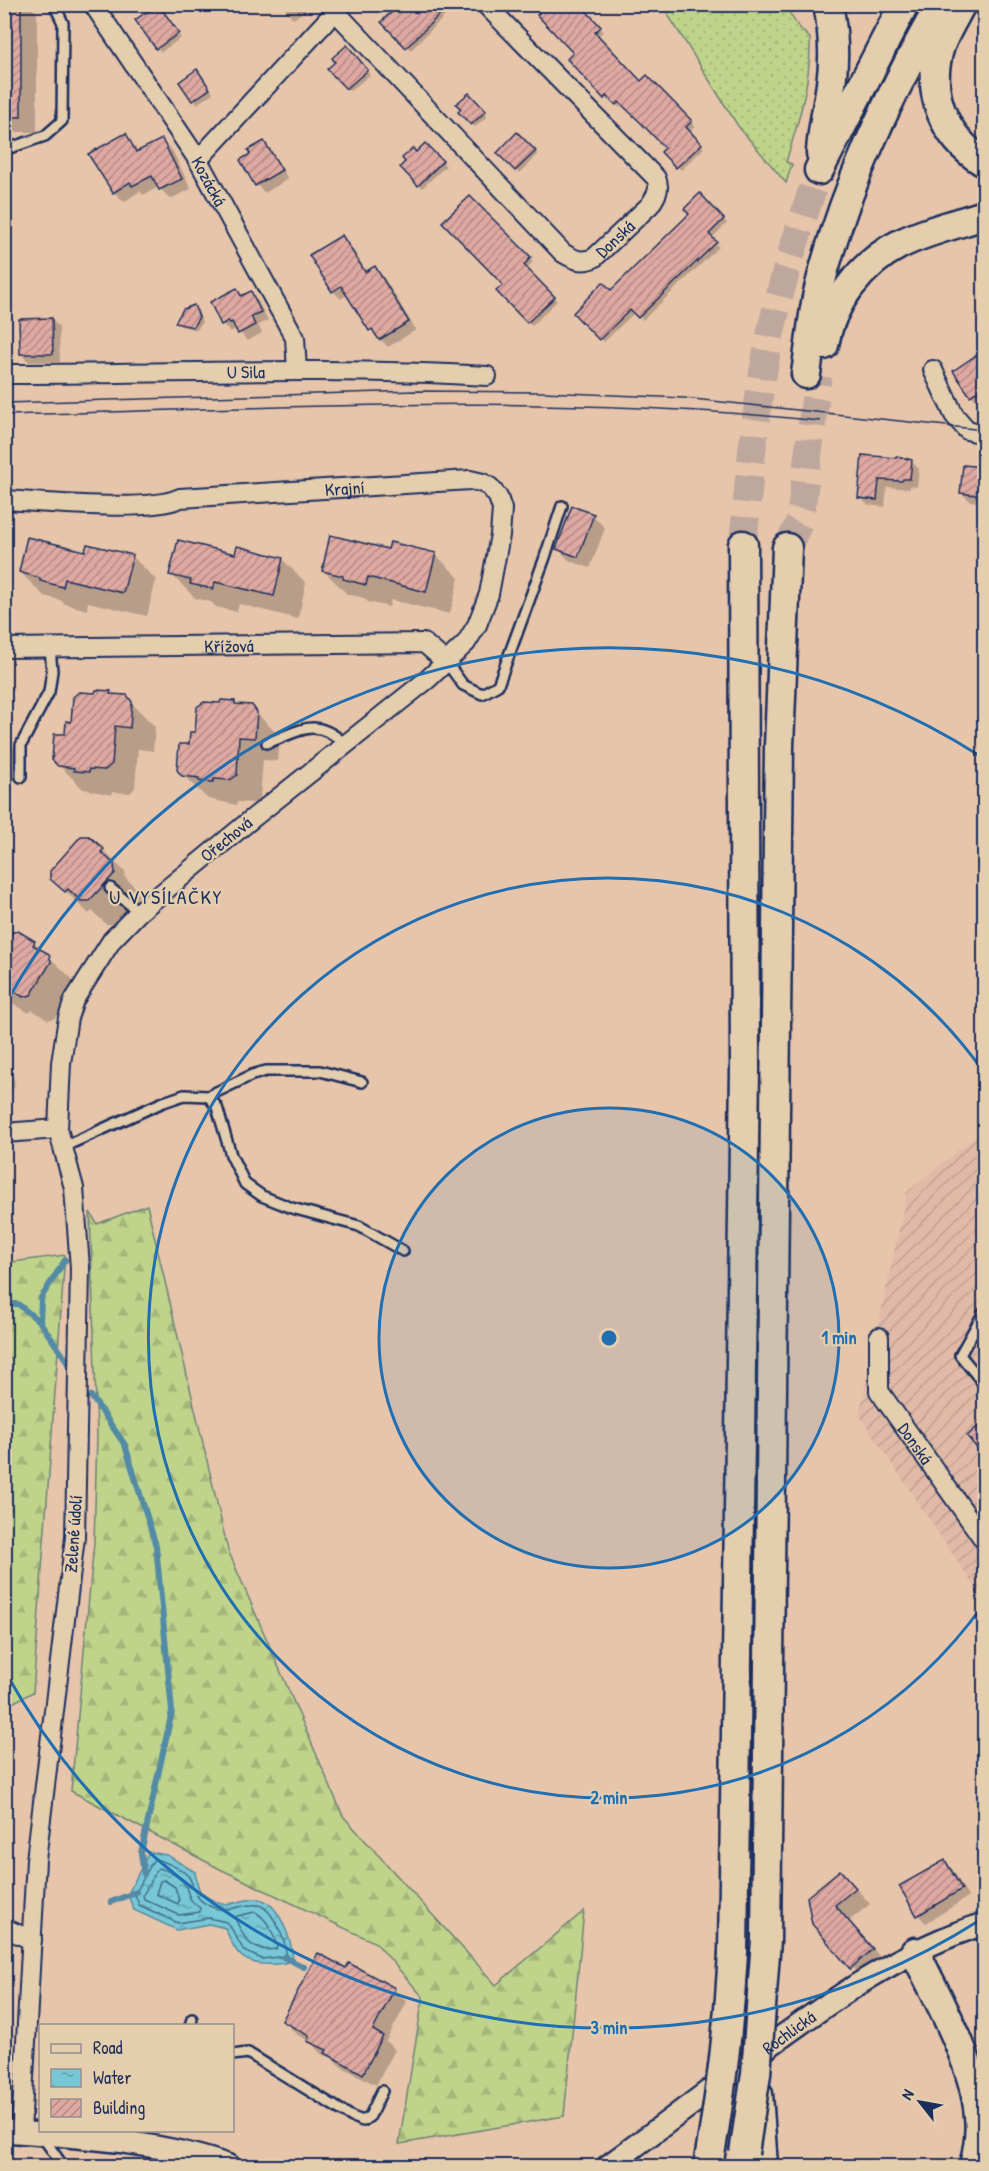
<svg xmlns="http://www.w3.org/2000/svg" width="989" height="2171" viewBox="0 0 989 2171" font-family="'Patrick Hand',sans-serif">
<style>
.industrial{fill:url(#industrial-furrows)}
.grass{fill:url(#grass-dots);stroke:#6d8274;stroke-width:1.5}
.forest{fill:url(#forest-firs);stroke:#6d8274;stroke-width:1.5}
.water{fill:url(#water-ripples);stroke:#538aa5;stroke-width:1.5}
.shadow{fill:#0003}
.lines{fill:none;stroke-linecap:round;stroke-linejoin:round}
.shore{stroke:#406c8d;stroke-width:1.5}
.stream{stroke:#538aa5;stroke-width:6}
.building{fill:url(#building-hatch);stroke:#1b2f5e;stroke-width:1.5}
.trunk-tunnel{stroke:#bea79c;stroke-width:28;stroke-dasharray:28 14;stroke-linecap:butt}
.service-casing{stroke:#1b2f5e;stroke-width:14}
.minor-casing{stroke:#1b2f5e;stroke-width:22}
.tertiary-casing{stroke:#1b2f5e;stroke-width:26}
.trunk-casing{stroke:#1b2f5e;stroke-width:33}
.service{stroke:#e5ceae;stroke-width:9}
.minor{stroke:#e5ceae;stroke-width:18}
.tertiary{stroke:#e5ceae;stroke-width:21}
.trunk{stroke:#e5ceae;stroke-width:28}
.tram{stroke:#1b2f5e;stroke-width:1.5}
.trunk-bridge-casing{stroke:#1b2f5e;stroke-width:33;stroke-linecap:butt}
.trunk-bridge{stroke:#e5ceae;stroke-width:28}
.ring{fill:none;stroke:#1f6fb2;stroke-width:3}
.labels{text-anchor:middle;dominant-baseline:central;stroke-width:4.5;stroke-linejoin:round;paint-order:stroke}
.street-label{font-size:18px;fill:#1b2f5e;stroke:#e5ceae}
.neighbourhood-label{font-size:20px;letter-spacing:1.5px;fill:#1b2f5e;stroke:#e5ceae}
.centre{fill:#1f6fb2;stroke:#e5ceae;stroke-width:3}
.ring-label{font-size:18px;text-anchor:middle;font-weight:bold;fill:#1f6fb2;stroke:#e5ceae;stroke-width:4.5;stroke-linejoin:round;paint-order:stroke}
</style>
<defs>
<pattern id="industrial-furrows" width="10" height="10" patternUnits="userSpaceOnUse" patternTransform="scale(1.5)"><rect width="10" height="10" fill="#e1baa7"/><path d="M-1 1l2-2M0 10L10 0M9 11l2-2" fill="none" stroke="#c0a092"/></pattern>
<pattern id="grass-dots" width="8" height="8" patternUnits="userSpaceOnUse" patternTransform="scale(1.5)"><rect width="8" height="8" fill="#bfd48a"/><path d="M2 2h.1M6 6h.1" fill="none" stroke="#a4b67a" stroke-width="1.8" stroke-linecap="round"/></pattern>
<pattern id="forest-firs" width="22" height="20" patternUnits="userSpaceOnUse" patternTransform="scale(1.5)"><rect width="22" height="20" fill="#bfd48a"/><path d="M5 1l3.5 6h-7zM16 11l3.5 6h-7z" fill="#a4b67a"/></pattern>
<pattern id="water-ripples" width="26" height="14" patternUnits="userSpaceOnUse" patternTransform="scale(1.5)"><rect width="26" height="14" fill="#78c7d4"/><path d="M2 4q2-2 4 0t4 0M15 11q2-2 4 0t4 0" fill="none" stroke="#62a2af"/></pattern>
<pattern id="building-hatch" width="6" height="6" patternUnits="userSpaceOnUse" patternTransform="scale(1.5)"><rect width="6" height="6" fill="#dfa9a1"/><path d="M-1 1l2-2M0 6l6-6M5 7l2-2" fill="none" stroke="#b48a86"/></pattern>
</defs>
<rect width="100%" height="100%" fill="#e7c5ab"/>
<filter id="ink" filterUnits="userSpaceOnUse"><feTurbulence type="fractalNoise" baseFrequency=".0167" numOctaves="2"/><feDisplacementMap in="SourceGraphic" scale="12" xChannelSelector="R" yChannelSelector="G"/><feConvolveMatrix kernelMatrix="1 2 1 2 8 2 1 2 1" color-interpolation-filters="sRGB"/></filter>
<g filter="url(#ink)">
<path class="industrial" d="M984 1129V1601L859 1415 907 1192Z"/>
<path class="grass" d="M662 5H786C791 19 798 28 810 38 811 81 799 120 786 162L792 164 786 183 738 126Z"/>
<g class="forest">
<path d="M147 1205 228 1550 343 1816 496 1985 584 1911 564 2116 399 2144 423 1997 376 1943 222 1870 71 1791 94 1543 97 1436 90 1212 97 1224Z"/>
<path d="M65 1255 33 1692 5 1707V1263Z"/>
</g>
<path class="water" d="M149 1852 167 1855 195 1872C196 1877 197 1886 200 1891 205 1898 220 1904 229 1904 238 1903 248 1898 257 1899 279 1900 292 1941 293 1960 279 1966 250 1967 239 1954 233 1947 229 1936 225 1928L209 1924 177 1930 134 1910 129 1898V1892Z"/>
<g class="shadow">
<path d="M4 4H28L37 13V132H4Z"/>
<path d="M282 4H314V5L293 19Z"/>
<path d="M397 4H454L455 6 411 50 381 20Z"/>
<path d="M578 4 603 31 598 37 641 83 647 77 695 126 689 132 704 148 681 170 663 152 667 148 624 104 620 108 611 99 608 101 569 59 575 53Z"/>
<path d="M161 10 181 38 161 52 137 21Z"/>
<path d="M350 51 370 75 350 91 329 69Z"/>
<path d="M201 75 213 93 197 104 181 82Z"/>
<path d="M469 95 488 116 475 127 460 112Z"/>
<path d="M518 134 538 155 519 173 499 153Z"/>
<path d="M125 135 139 152 162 141 172 150 191 189 170 199 159 187 143 195 140 191 124 202 114 192Z"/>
<path d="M264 142 272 151 288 179 265 193 257 185 253 154Z"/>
<path d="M425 145 446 166 422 188 402 167Z"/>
<path d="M700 196 727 223 711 239 719 247 643 320 635 312 604 342 575 313 611 292 691 214Z"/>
<path d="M470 198 533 262 526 269 557 301 532 326 498 291 506 285Z"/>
<path d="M342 237 350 245 367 272 375 268 383 276 416 330 388 347 371 330 348 294 341 299 333 291Z"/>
<path d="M237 290 244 296 250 293 258 301 268 320 258 325 262 333 247 341 237 328 230 332 222 324Z"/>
<path d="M194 307 198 310 202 322 197 330 180 326 177 322Z"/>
<path d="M51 319 59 327 60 362H29L21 354Z"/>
<path d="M984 352V400L979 403 971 395 955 371Z"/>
<path d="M864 457 911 461 919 469 917 487 910 486V489L887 487 885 507 868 505 860 497Z"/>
<path d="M964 466 984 469V503L970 501 962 493Z"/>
<path d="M593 516 605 528 590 568 570 561 558 549Z"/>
<path d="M389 551 435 554 459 578 450 614 391 600 389 607 368 602 364 598 347 594 323 570Z"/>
<path d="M86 553 132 556 156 580 147 616 88 602 87 610 65 604 60 600 44 596 20 572Z"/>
<path d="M237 556 282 559 306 583 298 619 239 604 237 612 216 607 211 602 195 598 171 574Z"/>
<path d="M110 692 113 696 126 697 155 727 153 751 138 749 135 788 130 793 112 792V795L83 789 59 765 66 736 72 724 97 694Z"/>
<path d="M235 702 238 706 251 707 280 737 278 761 263 760 260 799 254 803 237 802V805L208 799 183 775 191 746 197 734 222 705Z"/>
<path d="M4 739 20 755 18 779 4 778Z"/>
<path d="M103 850 126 873 124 876 138 890V897L113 924H106L92 911 89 914 52 878Z"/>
<path d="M34 942 72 979 74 986 55 1018 48 1020 32 1010 29 1013 14 1004 4 995V945Z"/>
<path d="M4 1070 14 1079 15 1086 4 1104Z"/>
<path d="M945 1862 953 1870 968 1897 926 1923 918 1915Z"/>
<path d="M855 1887 870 1904 849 1921 886 1964 865 1982 813 1923Z"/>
<path d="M349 1965 394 1989 407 2002 386 2041 395 2050 376 2085 340 2066 332 2058 321 2054 309 2041 296 2034 284 2021 346 1970Z"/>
</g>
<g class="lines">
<g class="shore">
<path d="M154 1859C164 1861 186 1870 190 1879 197 1893 194 1899 212 1907 228 1914 242 1903 258 1905 273 1908 287 1943 286 1956L262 1959 244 1951 230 1926 226 1922 209 1918 178 1923 139 1905 135 1894Z"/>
<path d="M158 1868C165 1869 180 1876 184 1883 191 1896 185 1897 200 1908V1912L179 1915 144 1899 143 1895Z"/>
<path d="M164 1880 175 1887 179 1900 178 1904 156 1894 160 1881Z"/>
<path d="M255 1912C268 1919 273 1933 277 1946L276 1949C251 1953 244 1939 235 1918L237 1916Z"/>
</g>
<g class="stream">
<path d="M65 1260 41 1298 40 1322 74 1371"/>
<path d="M4 1304H18L40 1322"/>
<path d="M91 1396 125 1445 156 1546 172 1711 141 1853 144 1874"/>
<path d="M111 1902 136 1892"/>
<path d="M284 1957 304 1967"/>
</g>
</g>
<g class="building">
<rect x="4" y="4" width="17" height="113"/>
<path d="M158 4 179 33 156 49 135 20Z"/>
<path d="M400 4H450L406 48 381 22Z"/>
<path d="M531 4H580L601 27 595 32 641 81 647 75 692 121 686 127 702 144 676 168 661 152 665 148 641 123 619 102 616 105 606 96 604 99 567 59 573 53 537 15 539 13Z"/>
<path d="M347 45 368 70 346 89 327 69 335 62 332 58Z"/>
<path d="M197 69 210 89 192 101 179 82Z"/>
<path d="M469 93 486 111 471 125 458 112 461 109 456 104Z"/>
<path d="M517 132 536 151 515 171 497 153Z"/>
<path d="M126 133 136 152 162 139 182 179 159 190 152 176 132 186 130 182 113 193 88 154Z"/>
<path d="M264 141 282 170 255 186 240 160 250 154 248 150Z"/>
<path d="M425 143 443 161 418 186 400 167 405 162 402 158 413 148 416 152Z"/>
<path d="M700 193 724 219 709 234 717 242 638 318 630 310 599 340 573 313 603 282 611 290 689 214 684 209Z"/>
<path d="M470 196 531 257 524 265 555 297 527 323 496 291 503 285 442 222Z"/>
<path d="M342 235 365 272 375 266 409 322 379 340 372 329 369 331 341 286 332 292 309 255Z"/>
<path d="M237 288 241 296 251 291 261 312 251 316 255 325 238 334 232 322 230 323 228 321 221 325 210 302Z"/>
<path d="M194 305 199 317 193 327 175 323 183 309Z"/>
<path d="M52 318 53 354H20L19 319Z"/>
<path d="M984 350V387L970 396 953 371Z"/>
<path d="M862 455 896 458 897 456 912 460 910 479H903L902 481 879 480 877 500 858 498Z"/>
<path d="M963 465 984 467V496L960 493Z"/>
<path d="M572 506 594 514 578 557 556 549Z"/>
<path d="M330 535 388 549 390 542 436 553 426 592 368 577 366 585 343 579V576L322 571Z"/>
<path d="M27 537 85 551 87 544 133 555 123 593 65 579 63 587 40 581V578L19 572Z"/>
<path d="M178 540 235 554 237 546 283 558 274 596 215 582 213 589 190 584 191 580 169 575Z"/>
<path d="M96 690 111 691 110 694 127 695 132 702 130 728 115 726 112 764 105 770 89 769V772L74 771V768L58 766 52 760 54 734H65L66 721 71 722 73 697 79 692 95 693Z"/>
<path d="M221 700 235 701V704L252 705 257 712 255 738 239 737 237 775 230 780 214 779 213 782 199 781V778L182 776 177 770 179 744H189L190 732H195L197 707 204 702 220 703Z"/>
<path d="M81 836H89L104 849 101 852 114 864 115 873 89 901H81L68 889 65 892 50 879V871Z"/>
<path d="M18 931 35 941 33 945 49 954 51 962 31 995 23 997 4 985V943L10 933Z"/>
<path d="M984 1421V1457L967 1436Z"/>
<path d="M945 1860 962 1889 917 1916 899 1886Z"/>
<path d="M840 1870 856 1888 835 1905 873 1949 850 1969 812 1924 807 1897Z"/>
<path d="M318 1953 346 1968 349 1963 395 1988 373 2030 383 2036 363 2074 325 2053 327 2050 307 2041 309 2036 282 2021Z"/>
</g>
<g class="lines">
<g class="trunk-tunnel">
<path d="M743 545C750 466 757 387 776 310 787 262 804 216 819 170"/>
<path d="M787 548 800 521 818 376"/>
</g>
<g class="service-casing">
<g id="service">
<path d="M4 150 45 136 62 121 63 23 54 4"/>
<path d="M447 663 463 685 482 694 498 685 544 560 562 506"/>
<path d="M267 743C301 731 314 716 345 744"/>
<path d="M21 777V745L49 692 52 671 50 648"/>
<path d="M110 888 139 912"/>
<path d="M208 1096 217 1107 231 1155 245 1184 262 1196 292 1208 359 1226 403 1251"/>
<path d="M63 1147 161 1103 184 1095 208 1096 252 1075 266 1071H320L362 1082"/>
<path d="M984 1312 960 1355 984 1384"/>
<path d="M190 2026 192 2019"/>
<path d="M232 2055 248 2053 352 2117 363 2121 370 2116 382 2091"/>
<path d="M42 2136 63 2166"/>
</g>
</g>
<g class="minor-casing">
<g id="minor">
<path id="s1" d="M93 4 198 160 295 338 297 371"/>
<path id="s2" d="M331 4 335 11 563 253C575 260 581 263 594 258L650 205C656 196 661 189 656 178L485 4"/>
<path d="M198 160 342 4"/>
<path d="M933 370 954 415 967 430 984 434"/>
<path id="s3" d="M4 374C165 374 327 366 487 376"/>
<path id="s4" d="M4 500C43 502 151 513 180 498L470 480 483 483 490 487 498 497 502 509 500 535 489 594 477 625 466 643 428 679 253 818 139 912 112 940 74 1000 68 1018 61 1063 58 1129 74 1188 80 1268 75 1537 36 1860 21 2132"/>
<path id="s5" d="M4 648 424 643 447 663"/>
<path d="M4 1133 58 1129"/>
<path id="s6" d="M879 1337V1391L984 1540"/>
<path d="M4 1928 32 1940"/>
</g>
</g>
<g class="tertiary-casing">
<g id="tertiary">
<path d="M4 2131C78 2137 160 2141 229 2166"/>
<path id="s7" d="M608 2166C657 2130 705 2094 754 2057 825 2005 899 1950 984 1924"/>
</g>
</g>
<g class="trunk-casing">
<g id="trunk">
<path d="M961 4C954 18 945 32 940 46 925 92 944 138 984 162"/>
<path d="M821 153C822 129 828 107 831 84 835 58 833 30 828 4"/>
<path d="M819 170 904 4"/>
<path d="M824 345C831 303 862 263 900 244 926 231 957 224 984 215"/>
<path d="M806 374C810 347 812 320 818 293 842 192 889 95 941 4"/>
<path d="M766 1940 779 746 787 548"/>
<path d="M915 1952C938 1999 975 2064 979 2116 981 2133 978 2150 974 2166"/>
<path d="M733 1953 745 1068 743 545"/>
<path d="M758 2094 763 2166"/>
</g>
</g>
<use href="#service" class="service"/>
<use href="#minor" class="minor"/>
<use href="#tertiary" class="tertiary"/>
<use href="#trunk" class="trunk"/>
<g class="tram">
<path d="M4 403 416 391 543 392 684 398 984 430"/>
<path d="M4 415C276 408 549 392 820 421"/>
</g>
<g class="trunk-bridge-casing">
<g id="trunk-bridge">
<path d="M744 2153 756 2074 766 1940"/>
<path d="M708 2166C721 2094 729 2027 733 1953"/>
</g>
</g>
<use href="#trunk-bridge" class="trunk-bridge"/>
</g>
</g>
<circle cx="609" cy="1338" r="230" fill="#1f6fb2" fill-opacity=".12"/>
<g class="ring">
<circle cx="609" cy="1338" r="230"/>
<path d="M983 1605A460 460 0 1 1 983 1071"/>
<path d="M980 1920A690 690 0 0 1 6 1673M6 1003A690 690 0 0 1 980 756"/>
</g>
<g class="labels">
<g class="street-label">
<text stroke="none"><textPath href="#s1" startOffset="212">Kozácká</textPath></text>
<text stroke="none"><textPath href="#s2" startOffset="402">Donská</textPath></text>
<text stroke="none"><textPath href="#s3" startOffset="242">U Sila</textPath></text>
<text stroke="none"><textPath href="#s4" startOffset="342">Krajní</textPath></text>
<text stroke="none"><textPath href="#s5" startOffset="225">Křížová</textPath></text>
<text transform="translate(226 839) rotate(-39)">Ořechová</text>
<text stroke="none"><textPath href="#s6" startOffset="118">Donská</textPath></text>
<text transform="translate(73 1534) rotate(-86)">Zelené údolí</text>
<text stroke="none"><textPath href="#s7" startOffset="225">Rochlická</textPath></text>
</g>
<g class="neighbourhood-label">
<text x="166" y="896">U VYSÍLAČKY</text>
</g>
</g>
<circle cx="609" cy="1338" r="9" class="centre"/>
<g class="ring-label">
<text x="839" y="1344">1 min</text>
<text x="609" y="1804">2 min</text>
<text x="609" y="2034">3 min</text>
</g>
<rect width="989" height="2171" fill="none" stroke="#e5ceae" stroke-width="24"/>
<rect x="12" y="12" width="965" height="2147" fill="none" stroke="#1b2f5e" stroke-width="2" filter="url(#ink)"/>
<rect x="39" y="2024" width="195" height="108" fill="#e5ceae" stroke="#948e8e" stroke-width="1.5"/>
<rect x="51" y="2044" width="30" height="9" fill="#e5ceae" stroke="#948e8e" stroke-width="1.5"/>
<text x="93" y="2054" font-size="18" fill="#1b2f5e">Road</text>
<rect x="51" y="2069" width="30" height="18" fill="url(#water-ripples)" stroke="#948e8e" stroke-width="1.5"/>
<text x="93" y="2084" font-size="18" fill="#1b2f5e">Water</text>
<rect x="51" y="2099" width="30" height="18" fill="url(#building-hatch)" stroke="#948e8e" stroke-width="1.5"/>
<text x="93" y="2114" font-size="18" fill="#1b2f5e">Building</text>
<g transform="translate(920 2102) rotate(301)" stroke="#e5ceae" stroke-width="4.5" paint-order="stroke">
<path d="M0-4.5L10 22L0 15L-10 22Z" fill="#1b2f5e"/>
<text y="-9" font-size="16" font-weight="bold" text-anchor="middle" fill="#1b2f5e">N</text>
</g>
</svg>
